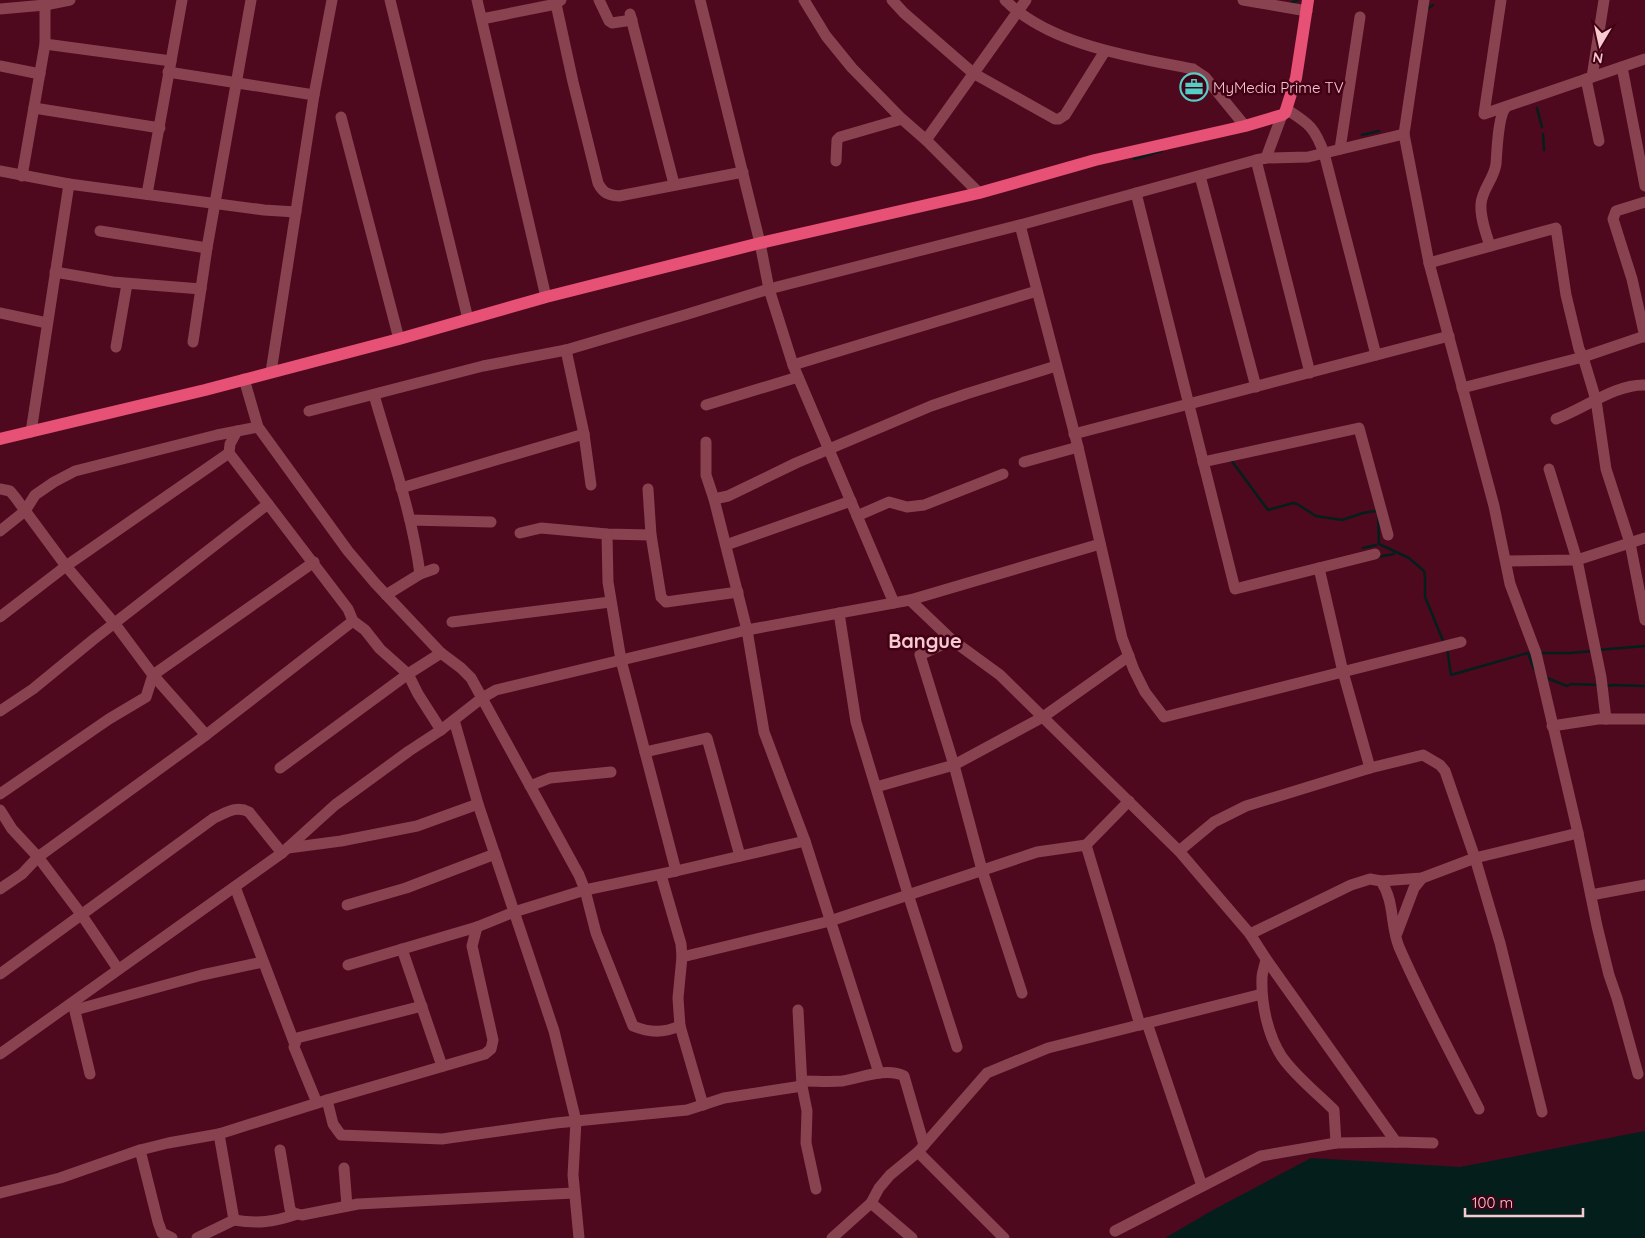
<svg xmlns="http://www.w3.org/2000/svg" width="1645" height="1238" viewBox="0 0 1645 1238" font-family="Quicksand,sans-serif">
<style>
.water{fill:#041e1c}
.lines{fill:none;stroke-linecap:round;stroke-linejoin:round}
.stream{stroke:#041e1c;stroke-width:2.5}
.minor{stroke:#894250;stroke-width:11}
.major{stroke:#e65175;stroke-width:12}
.labels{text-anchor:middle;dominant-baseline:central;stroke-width:5;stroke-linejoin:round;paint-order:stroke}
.poi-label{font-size:15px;fill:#f6cad0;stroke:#420015;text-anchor:start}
.district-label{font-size:20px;font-weight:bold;fill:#f6cad0;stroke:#420015}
</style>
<rect width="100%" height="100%" fill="#4e091e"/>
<path class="water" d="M1645 1131V1238H1165L1213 1210 1311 1158 1460 1167Z"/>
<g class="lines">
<g class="stream">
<path d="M1291 3 1298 0"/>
<path d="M1427 9 1433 5"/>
<path d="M1537 108 1542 127"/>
<path d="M1543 134 1544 150"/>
<path d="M1362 135 1379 131"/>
<path d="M1154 153 1162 151"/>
<path d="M1134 159 1152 154"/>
<path d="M1231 460 1268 510 1293 503 1297 504 1316 516 1342 520 1363 513 1375 511 1378 513 1379 544 1409 558 1424 571 1425 577V597L1444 643"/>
<path d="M1363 548 1376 545"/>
<path d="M1377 557 1394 554"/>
<path d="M1447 648 1451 675 1528 653 1534 669"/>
<path d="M1598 650 1645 646"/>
<path d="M1540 653H1571L1593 651"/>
<path d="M1547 678 1567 686 1571 684 1598 685"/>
<path d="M1606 686 1614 685 1645 686"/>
</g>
<g class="minor">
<path d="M390 0 468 319"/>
<path d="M477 0 546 297"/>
<path d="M599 0 609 21 612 23 632 20"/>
<path d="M700 0 760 243 769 289 793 365 894 603"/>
<path d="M804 0 826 36 852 68 902 119 926 140 979 193"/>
<path d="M892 0 904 13 973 73 1055 119H1059L1065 115 1105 51"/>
<path d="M1005 0C1050 45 1132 57 1193 69L1205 77 1245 126"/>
<path d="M1243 0 1307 11"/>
<path d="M1424 0 1404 134 1429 263 1494 506 1510 584 1536 653 1578 833 1597 926 1609 975 1617 998 1638 1074"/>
<path d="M1501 0 1484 114 1645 59"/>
<path d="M556 4 573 82 598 183C603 193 608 195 619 196L743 172"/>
<path d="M0 9 45 5 70 0"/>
<path d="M630 14 674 184"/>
<path d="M482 19 556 4 561 0"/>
<path d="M45 44 171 61"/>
<path d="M0 66 40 74"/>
<path d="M1622 67 1645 186"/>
<path d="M168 72 314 95"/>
<path d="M1592 77 1604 0"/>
<path d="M1586 79 1599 141"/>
<path d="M34 108 160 128"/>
<path d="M1286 109C1309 124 1314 126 1324 153L1376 355"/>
<path d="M341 117 399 339"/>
<path d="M926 140 1026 0"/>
<path d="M1340 149 1360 17"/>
<path d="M1266 158 1282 115"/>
<path d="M1256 160 1310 373"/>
<path d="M836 161 837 140 840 137 902 119"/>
<path d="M0 171 69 184 264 210 296 212"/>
<path d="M22 176 45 44V5"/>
<path d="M1200 176 1256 387"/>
<path d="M1136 193 1235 589 1375 554"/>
<path d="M147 194 182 0"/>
<path d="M1645 202 1616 211 1613 219 1632 279 1645 337"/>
<path d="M1020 225 1078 447 1122 638 1134 670 1145 692 1164 717 1461 642"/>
<path d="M100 231 207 248"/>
<path d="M1490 246C1486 233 1480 218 1481 204 1482 189 1494 179 1496 164 1497 151 1498 115 1506 107"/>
<path d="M1429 263 1556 228 1566 295 1579 349 1583 357 1645 336"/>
<path d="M55 272 113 282 201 289"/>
<path d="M0 313 47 323"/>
<path d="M193 342 207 248 251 0"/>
<path d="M116 347 127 284"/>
<path d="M566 350 584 434 591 485"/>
<path d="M793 365 1037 291"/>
<path d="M271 372 314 95 332 0"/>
<path d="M244 379 258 427 348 551 375 583 441 653"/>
<path d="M1462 388 1583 357 1596 400 1606 469 1630 543 1645 620"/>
<path d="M374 395C391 454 412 513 420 574"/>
<path d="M706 405 798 377"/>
<path d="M309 411 483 366 566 350 688 314 769 289 1020 225 1256 160 1266 158 1308 157 1404 134"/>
<path d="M1556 419C1584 409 1615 384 1645 385"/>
<path d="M31 432 69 184"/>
<path d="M1074 434 1449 336"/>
<path d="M706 442V475L714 499"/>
<path d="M1024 462 1078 447"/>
<path d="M1203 462 1359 428 1388 535"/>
<path d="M1549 469 1577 560 1601 677 1606 719"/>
<path d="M401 488 584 434"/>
<path d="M0 489 10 491 15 497 66 566 115 624 153 675 206 735"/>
<path d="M648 489 651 535 661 597 666 602 738 592"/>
<path d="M268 504 348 609 353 621 365 630 380 649 408 674 418 694 441 730"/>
<path d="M857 516 889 502 907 507 924 505 1003 474"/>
<path d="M410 520 491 522"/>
<path d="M0 531 25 511 35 495 54 482 75 471 217 435 258 427"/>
<path d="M520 533 541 528 607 534 651 535"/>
<path d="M607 534 608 582 621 660 676 871"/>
<path d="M726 545 851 501"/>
<path d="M1506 561 1577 560 1645 538"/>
<path d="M1319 568 1343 672 1370 768"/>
<path d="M386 595 420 574 434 569"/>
<path d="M910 600 952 640 1000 675 1179 851 1250 934 1266 959C1265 966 1262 972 1262 978 1261 1004 1268 1036 1282 1057 1296 1077 1317 1093 1334 1110L1336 1143"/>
<path d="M839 613 856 722 908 894 957 1047"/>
<path d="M0 617 66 566 229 453"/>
<path d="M452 622 610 602"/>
<path d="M952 640 920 655 954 765 982 870 1022 993"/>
<path d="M0 711 33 689 94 639 268 504 229 453 230 444 237 431"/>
<path d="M454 720 478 804 554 1031 576 1121 573 1175 579 1238"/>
<path d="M1552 726 1598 719H1645"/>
<path d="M645 752 707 738 740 856"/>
<path d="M280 768 408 674 441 653 461 668 471 678 579 875 585 890 514 912 477 927 348 965"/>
<path d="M530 786 550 778 611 772"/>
<path d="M876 787 954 765 1043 717 1129 656"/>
<path d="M0 794 109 719 146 697 153 675 314 562"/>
<path d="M0 810 12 829 38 857 81 914 118 969"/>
<path d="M1086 845 1140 1025"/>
<path d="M288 848 341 841 417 826 478 804"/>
<path d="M1179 851 1214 822 1246 806 1370 768 1423 755 1440 765 1445 771 1475 858 1500 943 1542 1112"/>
<path d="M661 875 681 944 682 957 678 998 680 1026 703 1105"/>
<path d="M1381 881 1422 878 1475 858 1578 833"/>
<path d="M235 887 294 1042"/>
<path d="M0 889 22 874 38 857 206 735 353 621"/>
<path d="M1591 895 1645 885"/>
<path d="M347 905 406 888 495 854"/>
<path d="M1397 933 1414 888 1422 878"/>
<path d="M1250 934 1351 885 1370 879 1381 881C1395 902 1390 925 1399 947 1423 1002 1452 1055 1479 1109"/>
<path d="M402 949 442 1066"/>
<path d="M682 957 830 921 1037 852 1086 845 1129 801"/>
<path d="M1266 959 1396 1142"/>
<path d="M0 974 214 818C226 813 236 805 249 812L282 853"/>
<path d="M73 1003 90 1074"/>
<path d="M75 1010 202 975 263 962"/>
<path d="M798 1010 802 1086 807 1111 806 1143 816 1189"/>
<path d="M1147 1023 1202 1186"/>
<path d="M680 1026C663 1033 650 1033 633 1026L596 933 585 890 676 871 805 841"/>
<path d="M0 1054 282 853 335 805 409 751 441 730 482 698 496 690 747 630 910 600 1100 544"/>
<path d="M879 1073 805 841 764 732 747 630 714 499 728 496 796 463 931 406 966 394 1056 366"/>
<path d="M803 1081C816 1081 829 1082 842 1081 861 1078 886 1067 904 1076L924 1145"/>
<path d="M327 1100 333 1124 341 1135 442 1139 556 1123 687 1110 724 1098 802 1086"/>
<path d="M317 1103 294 1047 297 1038 422 1006"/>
<path d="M140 1150 158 1222 162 1233 172 1238"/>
<path d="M280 1150 290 1209 293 1213 302 1215 358 1204 574 1193"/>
<path d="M918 1152 1004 1238"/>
<path d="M344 1168 347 1206"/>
<path d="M0 1193 60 1178 140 1150 168 1143 219 1134 327 1100 485 1054 491 1049 493 1040 472 946 477 927"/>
<path d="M871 1203 912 1238"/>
<path d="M234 1220C258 1224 274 1222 297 1214"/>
<path d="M1115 1231 1261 1156 1336 1143 1396 1142 1433 1143"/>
<path d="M197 1238 234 1220 219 1134"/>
<path d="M832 1238 871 1203 879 1188 890 1175 918 1152 987 1073 1048 1048 1262 994"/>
</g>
<path class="major" d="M0 439 205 390 399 339 546 297 760 243 979 193 1095 160 1245 126 1282 115 1285 113 1296 78 1308 0"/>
</g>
<defs>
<g id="office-ring" transform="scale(1.4375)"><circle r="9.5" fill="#420015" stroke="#55cec6" stroke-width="1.5"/><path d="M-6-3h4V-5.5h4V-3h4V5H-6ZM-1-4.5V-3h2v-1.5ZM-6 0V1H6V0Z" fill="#55cec6"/></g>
</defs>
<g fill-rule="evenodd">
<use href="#office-ring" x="1194" y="87"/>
</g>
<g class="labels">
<g class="poi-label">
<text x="1213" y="87">MyMedia Prime TV</text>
</g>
<g class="district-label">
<text x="925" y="640">Bangue</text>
</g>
</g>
<g transform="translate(1600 45) rotate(189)" stroke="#420015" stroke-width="4" paint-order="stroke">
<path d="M0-4L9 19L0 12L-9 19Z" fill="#f6cad0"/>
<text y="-8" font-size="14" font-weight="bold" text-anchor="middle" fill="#f6cad0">N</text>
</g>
<path d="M1465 1208v8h118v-8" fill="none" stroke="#f6cad0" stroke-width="2.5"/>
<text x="1472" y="1208" font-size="15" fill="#f6cad0" stroke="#420015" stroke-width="4" paint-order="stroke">100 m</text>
</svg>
